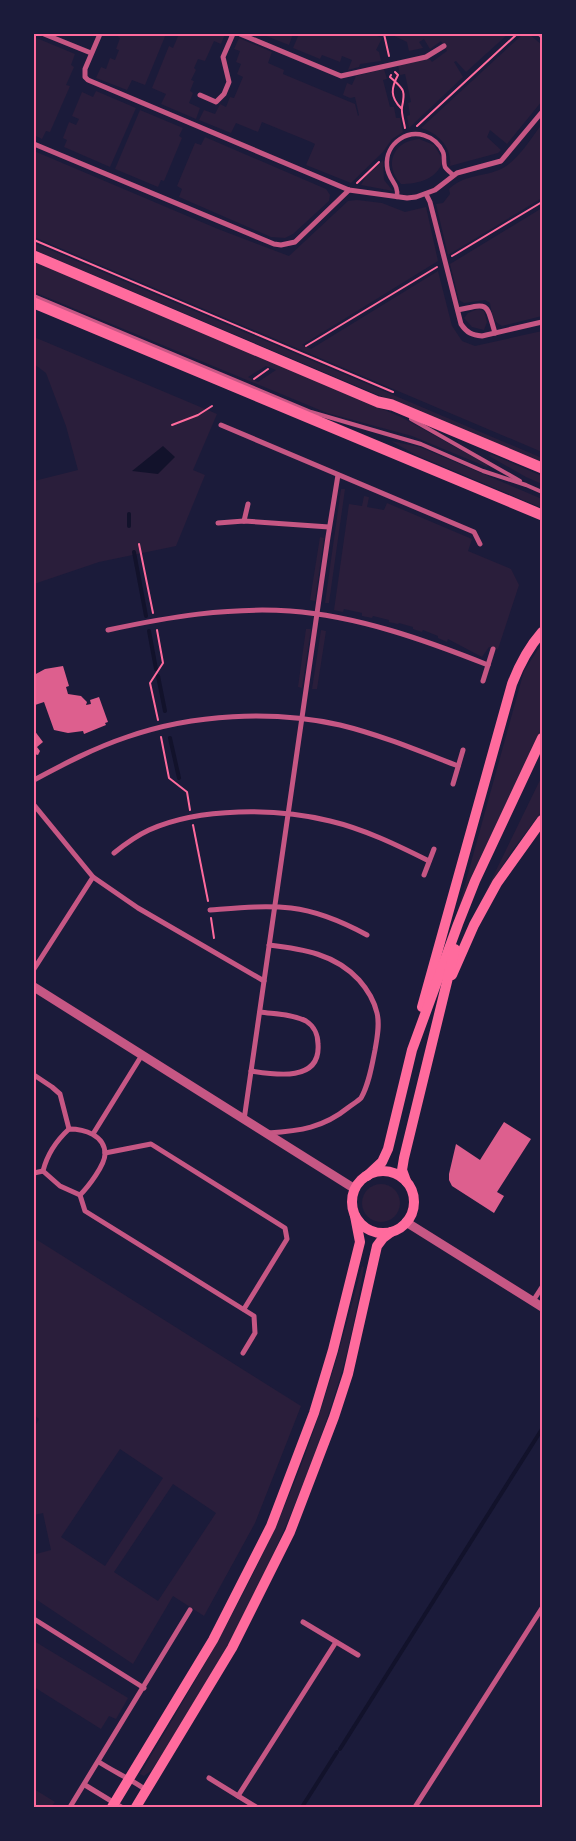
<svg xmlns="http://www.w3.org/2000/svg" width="576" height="1841" viewBox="0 0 576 1841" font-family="Signika,sans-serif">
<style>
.green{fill:#2a1e3b;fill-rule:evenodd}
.water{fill:#12122b}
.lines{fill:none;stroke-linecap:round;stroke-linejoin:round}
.stream{stroke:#12122b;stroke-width:4}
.building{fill:#dd5f8e}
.path{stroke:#ff6b9d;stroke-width:2}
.service{stroke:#c65784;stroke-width:4}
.pedestrian{stroke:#c65784;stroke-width:4.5}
.minor{stroke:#c65784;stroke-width:5}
.tertiary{stroke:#c65784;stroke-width:9}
.secondary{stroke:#ff6b9d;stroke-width:10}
.primary{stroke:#ff6b9d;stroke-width:11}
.neatline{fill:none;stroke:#ff6b9d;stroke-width:2}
</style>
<rect width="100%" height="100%" fill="#1b1b3a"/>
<g class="green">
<path d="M119 34H166L145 85 132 80 127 90 96 78 101 67 106 69 110 58 115 60 119 50 116 49 120 38 118 37Z"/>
<path d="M179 34H225L221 44 214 41 205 61 198 59 194 68 196 70 191 80 194 81 190 91 193 93 189 103 200 108 196 119 161 104 166 94 152 88 169 46 173 48Z"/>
<path d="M261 34H293L289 45Z"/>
<path d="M299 34H372L382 38 376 50 379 52 381 61 360 64 359 67 348 70 352 60 342 56 340 62 322 55 320 59 293 48Z"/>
<path d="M390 34H508L466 72 456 61 454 62 463 77 409 128 407 116 410 115 408 103 411 102 405 74 400 75 398 65 429 58 432 62 447 51 441 41 430 49 424 39 419 42 423 48 409 51 407 42Z"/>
<path d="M523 34H529L542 45V101L507 144 490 130 487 137 501 150 498 153 450 166C452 147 438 133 421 128Z"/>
<path d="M34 37 75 54 71 65 74 67 66 85 70 86 50 132 46 131 42 139 34 135Z"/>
<path d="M239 38 272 52 268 63 284 70 283 74 355 104 358 116 359 115 355 97 350 98 343 95 347 83 352 85 356 76 384 69 387 79 383 80 390 107H394L396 118H400L403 132 392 139 383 152 351 183 306 165 315 144 311 142 262 122 258 132 236 123 231 133 199 120 204 110 215 114 220 104 226 107 230 97 234 98 243 77 237 74 241 64 236 62 240 51 234 49Z"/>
<path d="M96 91 136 108 110 167 64 147 67 140 63 138 69 122 76 125 79 119 72 116 82 92 93 97Z"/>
<path d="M140 110 183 128 179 136 182 138 164 181 161 180 158 187 115 169Z"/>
<path d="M542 124V198L448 255 436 204 443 203 450 194 449 189C466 173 484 178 503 168 519 159 531 138 542 124Z"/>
<path d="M205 137 326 189 330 195 329 201 293 234 285 238 271 237 179 197 182 189 177 186 195 143 201 145Z"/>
<path d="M419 139 434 145 443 160C438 179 418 184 401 184 383 165 393 141 419 139Z"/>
<path d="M34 151 218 229 289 256 348 201 357 200 382 203 405 212 426 207 438 261 302 345 311 349 438 271 452 326 462 341 475 346 542 331V452L34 237Z"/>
<path d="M383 160 384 180 393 191 361 185 366 176Z"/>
<path d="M542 208V316L502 326C492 321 492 313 490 303L485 300 464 303 459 300 450 264Z"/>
<path d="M34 243 542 458V464L34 250Z"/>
<path d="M34 261 401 417 488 465 487 467 412 436 327 413 34 292ZM266 366 276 370 258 382 248 377Z"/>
<path d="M478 309 484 311 487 322 484 330 472 327 464 318 468 313Z"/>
<path d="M34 337 217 414 193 470 205 475 176 546 99 562 34 584V481L78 470 66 426 46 373 34 364Z"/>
<path d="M391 441 420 447 542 499V508L416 455Z"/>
<path d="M491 454 542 476V484L526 477 489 456Z"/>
<path d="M341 489H345L329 603H325Z"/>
<path d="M364 496 369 497 367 507 384 510 387 503 472 539 468 551 511 569 519 585 498 649 489 647 482 657 448 639 447 642 438 638V636L423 630 422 632 413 629V627L399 623 398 624 389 622V620L373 616 372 618 362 616V613L344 609 343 612 334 610 349 504 362 506Z"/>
<path d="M320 537 324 538 315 601 310 600Z"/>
<path d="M306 629H311L302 688 298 687Z"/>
<path d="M321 630 326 631 317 689H312Z"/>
<path d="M542 643V728L471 878 451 935 524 671Z"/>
<path d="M542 776V811L512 851 485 893Z"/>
<circle cx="381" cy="1203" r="19"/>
<path d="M34 1238 301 1406 255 1523 204 1616 173 1596 133 1664 34 1598 36 1554 51 1550 43 1513 34 1515V1428L39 1419 34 1415ZM120 1449 163 1478 105 1566 61 1537ZM173 1484 216 1513 158 1601 114 1572Z"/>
<path d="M362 1266 364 1267C358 1301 352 1337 342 1371 311 1477 264 1584 208 1680 190 1710 171 1740 152 1770L144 1776 140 1774C188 1694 236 1614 275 1528 313 1445 339 1355 362 1266Z"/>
<path d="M34 1641 128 1698 116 1719 109 1716 101 1729 34 1687Z"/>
<path d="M34 1789 55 1802 51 1807H34Z"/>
</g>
<path class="water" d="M163 446 175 457 158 474 132 471Z"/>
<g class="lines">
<g class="stream">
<path d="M129 514V526"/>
<path d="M134 552 146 616"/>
<path d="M149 631 156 669"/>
<path d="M158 676 165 711"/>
<path d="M170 738 179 778"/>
<path d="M340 1749 542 1429"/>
<path d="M302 1807 337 1752"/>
</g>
</g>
<g class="building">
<path d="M63 666 69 686 66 687 68 694 81 696 87 702 86 705 91 704 90 700 99 697 108 722 105 723 106 725 84 734 83 731 68 733 54 730 44 702 35 705 34 675 45 669Z"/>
<path d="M34 730 43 742 37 747 40 751 38 755 34 754Z"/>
<path d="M504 1122 531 1139 497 1192 504 1196 494 1213 452 1186 449 1180V1174L456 1144 480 1160Z"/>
</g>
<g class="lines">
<g class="path">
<path d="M384 34 389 56"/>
<path d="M395 72 398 75C391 88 390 97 401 108"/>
<path d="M391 75 390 77C403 89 406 89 402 107 401 113 404 122 405 128"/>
<path d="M417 126 517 34"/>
<path d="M357 183 379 162"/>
<path d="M34 240 393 392"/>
<path d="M452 256 542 202"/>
<path d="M306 346 437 267"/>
<path d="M254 379 268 369"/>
<path d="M172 425 198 415 212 406"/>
<path d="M139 544 153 613"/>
<path d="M157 630 163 663 150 683 158 720"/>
<path d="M161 737 169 778 187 792 190 810"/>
<path d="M193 825 208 901"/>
<path d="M211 918 214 938"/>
</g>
<g class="service">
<path d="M34 296 311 412 421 444 483 471 526 485 542 492"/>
<path d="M411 419 520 481"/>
</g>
<path class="pedestrian" d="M397 197C399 183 388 180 387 166 386 155 391 145 400 139 415 129 435 135 443 152 445 156 443 162 445 167 447 170 451 173 453 175"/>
<g class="minor">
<path d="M44 34 91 53"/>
<path d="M100 34 85 69V77L88 80 349 190 407 198 416 197 435 190 457 173 501 161 542 112"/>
<path d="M240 34 341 76 426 57 444 46"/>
<path d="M540 34 542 36"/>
<path d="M200 95 216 102 224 94 229 82 223 57 233 34"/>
<path d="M34 144 274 244 281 245 295 242 349 190"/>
<path d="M426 194 430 202 461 324C467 333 472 335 482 336L542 322"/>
<path d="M458 310C489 303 486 302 495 333"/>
<path d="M221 425 474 532 480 544"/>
<path d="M244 521 248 504"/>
<path d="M218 523 244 521 329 527"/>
<path d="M108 630C168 617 228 607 290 611 358 616 425 640 488 665"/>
<path d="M483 681 493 649"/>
<path d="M34 780C64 764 94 748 127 737 193 714 272 710 340 725 381 735 419 751 458 766"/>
<path d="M453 784 463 750"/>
<path d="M34 805 93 877 138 908 264 981"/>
<path d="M114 853C125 844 136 836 149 830 200 807 277 808 330 821 364 829 397 845 429 861"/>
<path d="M424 875 434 849"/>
<path d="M210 910C236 908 264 905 291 908 317 911 343 922 367 935"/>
<path d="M34 969 93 877"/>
<path d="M251 1071C276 1075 321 1082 318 1044 318 1035 314 1026 306 1021 293 1014 274 1014 260 1012"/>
<path d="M34 1075 52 1087 60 1094 69 1129"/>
<path d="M244 1120 328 537 338 475"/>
<path d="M69 1129C84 1129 105 1135 105 1154 105 1165 88 1187 80 1195L60 1186 43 1171C47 1155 57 1140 69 1129Z"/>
<path d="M268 1133C300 1131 323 1128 349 1107 353 1104 358 1101 361 1098 369 1084 372 1065 375 1050 377 1038 380 1025 377 1013 374 1000 367 989 359 980 335 954 303 949 269 945"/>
<path d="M93 1134 142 1055"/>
<path d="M105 1153 151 1144 285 1228 287 1239 244 1309"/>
<path d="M34 1173 43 1171"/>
<path d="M80 1195 85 1211 254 1316 255 1333 243 1353"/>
<path d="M533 1301 542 1287"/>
<path d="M34 1619 144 1688"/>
<path d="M303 1622 358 1655"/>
<path d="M99 1762C114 1772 131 1779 146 1790"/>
<path d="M209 1778 256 1807"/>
<path d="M85 1785 121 1807"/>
<path d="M238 1796 336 1642"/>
<path d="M70 1807 190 1610"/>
<path d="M415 1807 542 1608"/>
</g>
<g class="tertiary">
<path d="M34 987 355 1189"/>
<path d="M406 1222 542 1307"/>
</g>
<g class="secondary">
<path d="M452 975 474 925 497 883 542 820"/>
<path d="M422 1007 512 684C520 663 528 648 542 632"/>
<circle cx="383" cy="1202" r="31"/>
<path d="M367 1176 382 1162 388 1149 412 1050 458 924 475 881 542 738"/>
<path d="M406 1181 402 1170 404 1158 455 949"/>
<path d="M112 1807 213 1640 271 1526 314 1413 333 1350 360 1242 355 1216"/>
<path d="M136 1807 232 1648 290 1532 334 1417 348 1374 377 1246 383 1238 391 1232"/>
</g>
<g class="primary">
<path d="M34 256 378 402 392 405 542 468"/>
<path d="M34 303 542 515"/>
</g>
</g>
<rect width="576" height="1841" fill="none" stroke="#1b1b3a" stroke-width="70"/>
<rect x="35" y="35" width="506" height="1771" class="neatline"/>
</svg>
